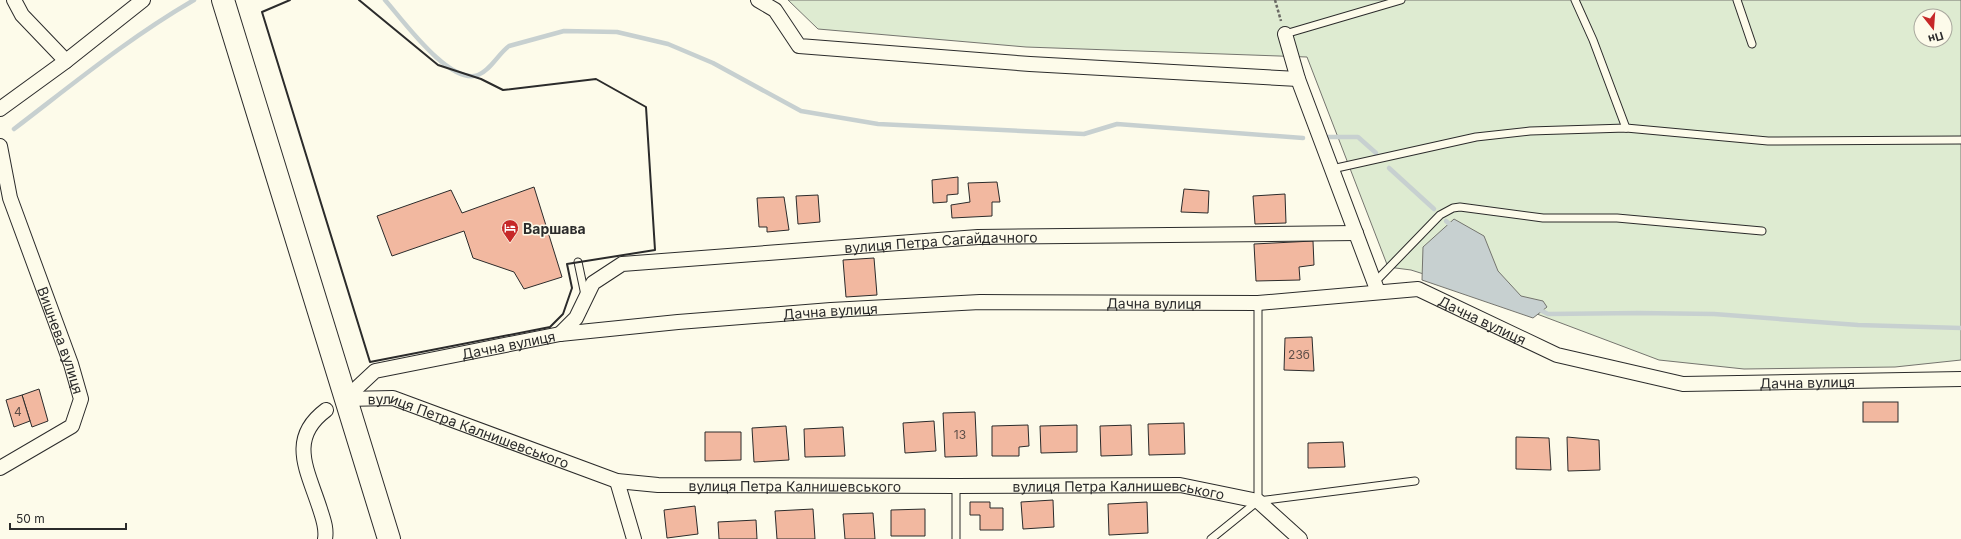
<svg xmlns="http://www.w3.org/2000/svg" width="1961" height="539" viewBox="0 0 1961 539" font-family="Inter,sans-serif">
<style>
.green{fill:#deebd1;stroke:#74746e;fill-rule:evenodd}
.water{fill:#c7d0d0;stroke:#74746e}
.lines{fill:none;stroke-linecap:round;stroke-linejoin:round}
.stream{stroke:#c7d0d0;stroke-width:4.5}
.building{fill:#f2b8a0;stroke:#2b2b2b}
.service-casing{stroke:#2b2b2b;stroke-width:9}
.minor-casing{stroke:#2b2b2b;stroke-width:16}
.trunk-casing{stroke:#2b2b2b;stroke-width:24}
.path{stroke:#6a6964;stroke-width:2.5;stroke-dasharray:3 2;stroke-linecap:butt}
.service{stroke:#fdfbea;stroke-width:7}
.minor{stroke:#fdfbea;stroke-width:14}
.trunk{stroke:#fdfbea;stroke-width:22}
.wall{stroke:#2b2b2b;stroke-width:2}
.labels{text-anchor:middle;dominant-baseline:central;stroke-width:3;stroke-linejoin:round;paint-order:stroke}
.number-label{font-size:12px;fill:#5d4e48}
.poi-label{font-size:14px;font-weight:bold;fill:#2b2b2b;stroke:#fdfbea;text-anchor:start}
.street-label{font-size:14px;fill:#2b2b2b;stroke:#fdfbea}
</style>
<rect width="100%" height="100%" fill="#fdfbea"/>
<path class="green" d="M788 0H1961V360L1895 367 1744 369 1659 360 1468 288 1411 270 1388 267 1307 57 1026 47 818 29ZM1921 16H1945V40H1921Z"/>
<path class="water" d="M1454 219 1484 236 1498 271 1521 296 1543 301 1547 307 1533 318 1422 280 1423 247Z"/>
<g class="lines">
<g class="stream">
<path d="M385 0C402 19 450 86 478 75 491 70 498 54 509 46L564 31 617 32 668 44 713 63 801 111 878 124 1084 134 1117 124 1303 138"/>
<path d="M14 129C73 84 130 37 194 0"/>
<path d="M1325 137H1358L1376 153"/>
<path d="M1389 168 1434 209"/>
<path d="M1446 221 1453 227"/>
<path d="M1538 309 1548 314 1639 313 1714 314 1858 325 1961 328"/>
</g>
</g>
<g class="building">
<path d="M958 177V194L947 195V202L933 203 932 180Z"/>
<path d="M997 182 1000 202H992V216L952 218 951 205 970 202 968 183Z"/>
<path d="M534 187 562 277 524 289 514 272 473 258 464 231 392 256 377 216 451 190 462 213Z"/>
<path d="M1184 189 1209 191 1208 213 1181 212Z"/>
<path d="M1285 194 1286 223 1255 224 1253 196Z"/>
<path d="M818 195 820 222 798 224 796 196Z"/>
<path d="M784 197 789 230 767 232V227H759L757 198Z"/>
<path d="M1313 241 1314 265 1299 267 1300 280 1256 281 1254 244Z"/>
<path d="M874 258 877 295 846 297 843 260Z"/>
<path d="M1312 337 1314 371 1284 370 1285 338Z"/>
<path d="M39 389 48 421 32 427 22 395Z"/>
<path d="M22 395 30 421 14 427 6 400Z"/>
<rect x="1863" y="402" width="35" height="20"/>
<path d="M975 412 977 456 945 457 943 413Z"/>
<path d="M934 421 936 451 905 453 903 423Z"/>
<path d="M1184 423 1185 454 1149 455 1148 424Z"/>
<path d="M1028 425 1029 446 1019 447V456H992V426Z"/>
<path d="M1077 425V452L1041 453 1040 426Z"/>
<path d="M1131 425 1132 455 1101 456 1100 426Z"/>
<path d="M786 426 789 460 754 462 752 428Z"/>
<path d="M843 427 845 456 805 457 804 429Z"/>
<path d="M705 432H741V460L705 461Z"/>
<path d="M1516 437 1549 438 1551 470 1516 469Z"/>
<path d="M1567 437 1599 440 1600 470 1568 471Z"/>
<path d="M1343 442 1345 467 1308 468V443Z"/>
<path d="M1053 500 1054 527 1023 529 1021 502Z"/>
<path d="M970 502H990V508H1003V530H980V515H970Z"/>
<path d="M1147 502 1148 533 1109 535 1108 504Z"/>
<path d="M695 506 698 534 667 538 664 510Z"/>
<path d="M813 509 815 539H777L775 511Z"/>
<path d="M925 509V536H891V510Z"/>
<path d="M873 513 875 539H845L843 514Z"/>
<path d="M756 520 757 539H719L718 522Z"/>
</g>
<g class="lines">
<g class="service-casing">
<g id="service">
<path d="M1575 0 1593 40 1626 128"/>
<path d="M1737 0 1752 44"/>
<path d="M1285 34 1401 0"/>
<path d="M1332 169 1476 137 1530 131 1626 128 1768 141 1961 140"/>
<path d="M578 262 585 295"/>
<path d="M1375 282 1440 215 1453 208 1460 207 1543 218H1617L1762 231"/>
<path d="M1258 303V501"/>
<path d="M956 486V539"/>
<path d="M1258 501 1415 481"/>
<path d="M1211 539 1258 501"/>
</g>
</g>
<g class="minor-casing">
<g id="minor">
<path d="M14 0 22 15 66 61"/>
<path d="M758 0 775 10 799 46 1030 64 1298 79"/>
<path d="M1285 34 1298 79 1378 292"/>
<path d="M0 109 66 61 143 0"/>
<path id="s1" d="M0 146 10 198 71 364 81 399 72 426 0 468"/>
<path id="s2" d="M560 334 576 318 593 283 622 264 978 237 1356 233"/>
<path id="s3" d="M345 399 375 371 560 334 678 322 831 310 980 302 1258 303 1418 289 1557 355 1683 384 1961 379"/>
<path id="s4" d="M345 399 393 398 617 481 658 485 956 486 1180 485 1258 501 1300 539"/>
<path d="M617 481 634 539"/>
<path d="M325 539C327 528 323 519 320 509 308 471 287 439 326 410"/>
</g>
</g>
<g class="trunk-casing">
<path id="trunk" d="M223 0 389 539"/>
</g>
<path class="path" d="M1275 0 1281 21"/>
<use href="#service" class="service"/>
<use href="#minor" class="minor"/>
<use href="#trunk" class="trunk"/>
<path class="wall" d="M290 0 262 12 370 362 550 327 563 314 572 288 567 264 655 250 646 107 596 79 503 90 481 79 438 65 359 0"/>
</g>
<defs>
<g id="hotel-pin" transform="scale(0.9)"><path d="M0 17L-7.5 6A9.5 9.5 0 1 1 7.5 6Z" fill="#c62828" stroke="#fdfbea"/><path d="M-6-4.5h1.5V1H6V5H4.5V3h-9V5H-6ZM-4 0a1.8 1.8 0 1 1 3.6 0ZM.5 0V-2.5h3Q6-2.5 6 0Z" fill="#fff"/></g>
</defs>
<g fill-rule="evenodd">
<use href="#hotel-pin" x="510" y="228"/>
</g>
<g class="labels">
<g class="number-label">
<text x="1299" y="354">23б</text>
<text x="18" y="411">4</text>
<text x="960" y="434">13</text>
</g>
<g class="poi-label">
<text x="523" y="228">Варшава</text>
</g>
<g class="street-label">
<text stroke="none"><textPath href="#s2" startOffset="416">вулиця Петра Сагайдачного</textPath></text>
<text stroke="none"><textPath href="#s3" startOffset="825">Дачна вулиця</textPath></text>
<text stroke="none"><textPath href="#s3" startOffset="501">Дачна вулиця</textPath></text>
<text stroke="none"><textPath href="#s3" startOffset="1161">Дачна вулиця</textPath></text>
<text stroke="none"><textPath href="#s1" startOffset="204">Вишнева вулиця</textPath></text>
<text stroke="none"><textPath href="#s3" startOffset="177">Дачна вулиця</textPath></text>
<text stroke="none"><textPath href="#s3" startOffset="1497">Дачна вулиця</textPath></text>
<text stroke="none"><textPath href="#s4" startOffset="129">вулиця Петра Калнишевського</textPath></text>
<text stroke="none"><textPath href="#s4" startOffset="465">вулиця Петра Калнишевського</textPath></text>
<text stroke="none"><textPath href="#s4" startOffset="789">вулиця Петра Калнишевського</textPath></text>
</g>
</g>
<g transform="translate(1933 28) rotate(163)"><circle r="19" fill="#fdfbea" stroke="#a9a89e"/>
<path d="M0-3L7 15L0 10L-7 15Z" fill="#c62828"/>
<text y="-6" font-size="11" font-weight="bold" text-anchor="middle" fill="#2b2b2b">Пн</text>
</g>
<path d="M10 523v6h116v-6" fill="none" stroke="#2b2b2b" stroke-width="2"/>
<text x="16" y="523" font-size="12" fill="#2b2b2b" stroke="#fdfbea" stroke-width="3" paint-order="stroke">50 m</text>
</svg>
